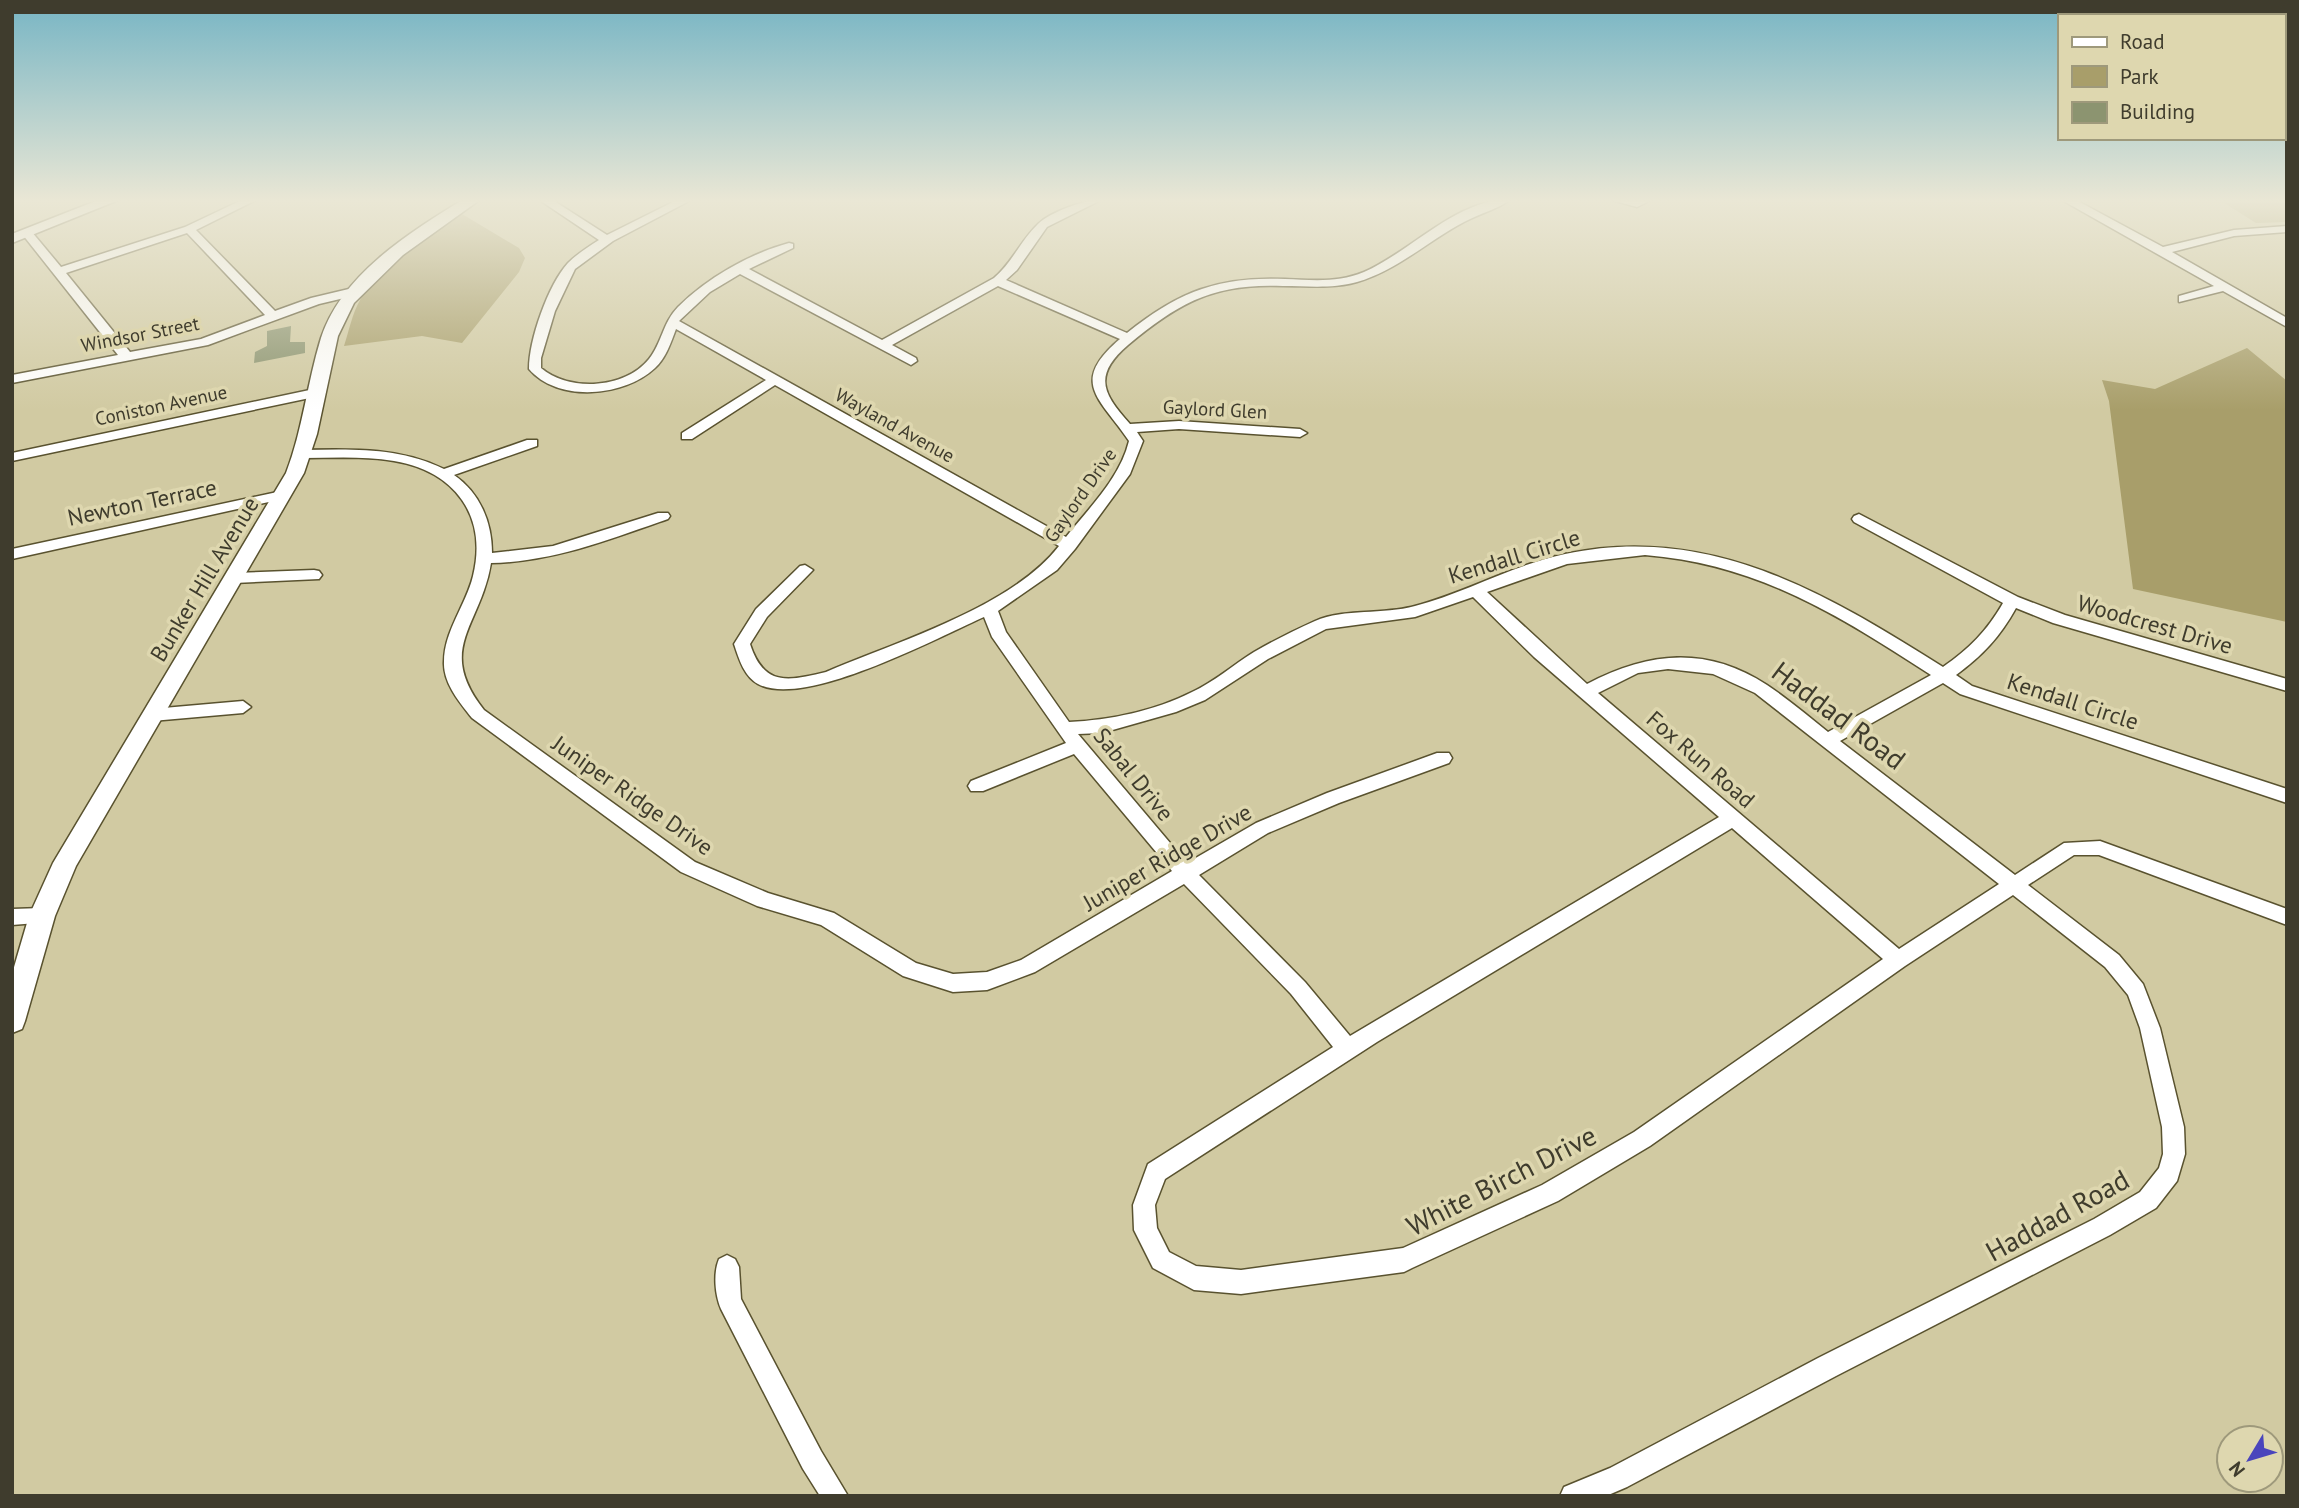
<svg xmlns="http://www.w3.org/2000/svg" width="2299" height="1508" viewBox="0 0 2299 1508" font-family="'PT Sans',sans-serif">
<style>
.green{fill:#a89e6a}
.building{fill:#8c9470}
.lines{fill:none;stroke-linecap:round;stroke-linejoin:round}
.minor-casing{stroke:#59522f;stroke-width:3}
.major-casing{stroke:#59522f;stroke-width:3}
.minor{fill:#fff;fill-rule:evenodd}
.major{fill:#fff;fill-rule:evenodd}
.labels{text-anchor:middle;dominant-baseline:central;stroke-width:7;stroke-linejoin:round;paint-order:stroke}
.far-street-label{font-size:19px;fill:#3f3c2d;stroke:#ded7af}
.street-label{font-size:23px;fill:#3f3c2d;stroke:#ded7af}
.near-street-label{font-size:28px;fill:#3f3c2d;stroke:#ded7af}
</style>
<rect width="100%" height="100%" fill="#d1caa2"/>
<g class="green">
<path d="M2218 199H2287V222L2256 223Z"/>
<path d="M462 214 519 248 525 258 519 272 462 343 422 336 344 346C349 331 352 314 360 300 381 262 427 238 462 214Z"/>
<path d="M2247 348 2287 381V622L2133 589 2109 401 2102 380 2155 389Z"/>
</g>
<path class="building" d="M291 326 290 342H305V353L254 363 255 352 267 346V331Z"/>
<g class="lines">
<g class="minor-casing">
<g id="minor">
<path d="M244 199H258L196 230 275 311 311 298 353 288 359 292 357 295 319 304 208 345 12 383V375L118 355 23 235V231H31L61 267 185 227ZM187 233 265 315 201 339 130 352 66 273Z"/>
<path d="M538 199H551L607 235 679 199H693L613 241 575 269 555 311 541 358V368C569 392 625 389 649 359 662 343 663 322 678 307 707 278 749 254 789 243L793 244V248L749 269 882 340 994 278C1012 263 1021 240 1038 224 1050 212 1087 199 1103 199L1047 227 1017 270 1006 280 1127 333C1178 292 1218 276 1285 279 1312 280 1338 283 1364 272 1412 251 1456 199 1511 199 1499 209 1478 214 1464 222 1428 241 1396 271 1357 282 1332 289 1308 286 1283 286 1215 283 1179 302 1128 345 1093 375 1102 393 1130 424L1179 421 1300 429 1307 433 1300 437 1179 429 1137 432 1143 441 1130 474 1075 549 1057 570 998 611 1006 632 1069 722C1110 720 1154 711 1192 692 1214 682 1233 665 1254 652 1273 641 1295 630 1315 621 1345 608 1383 615 1415 606 1465 593 1513 565 1565 554 1709 523 1826 593 1943 667 1969 649 1987 631 2003 603L1854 522 1852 519 1854 516 1859 514 2018 597 2065 615 2287 679V691L2053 623 2016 608C2000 637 1982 656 1956 675L1972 686 2287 789V803L1960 694 1943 683 1840 741 2015 875 2064 843 2100 841 2287 909V925L2099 855H2074L2028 885 2119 955 2143 984 2160 1028 2184 1127 2185 1154 2177 1181 2156 1208 2110 1235 1836 1376 1627 1487 1606 1496H1560L1564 1487 1610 1468 1818 1358 2094 1219 2140 1192 2159 1168 2163 1154 2162 1127 2140 1028 2128 995 2105 967 2013 895 1905 966 1650 1146 1558 1201 1412 1268 1404 1272 1241 1294 1194 1290 1153 1268 1134 1230 1133 1205 1148 1164 1333 1047 1291 994 1184 884 1035 972 987 990 953 992 903 976 821 925 757 906 681 872 472 718C460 703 443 683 444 662 444 631 466 605 473 576 488 515 454 471 394 461 364 456 333 458 303 458L296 454 303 450C352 449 400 447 444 469L527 440H537V446L454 475C480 493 492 522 492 553L553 546 658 513H668L670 516 668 519C610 539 553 562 491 563 481 626 435 648 484 710L695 862 768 893 834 913 916 963 953 974 987 972 1021 960 1172 871 1074 754 983 791H971L968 786 971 781 1066 743 992 637 984 617C937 638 804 709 758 684 744 676 739 659 734 644L756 609 800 566 805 565 813 570 767 617 750 644C764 687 788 681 826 672 896 642 1012 607 1059 546L775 385 692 439H682V433L766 380 676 329C671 342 666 358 655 368 624 397 558 403 529 369 529 340 548 285 568 263 577 254 588 247 599 240ZM740 274 911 365 917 361 916 358 892 345 998 286 1120 339C1068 383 1101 399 1129 441 1120 478 1089 508 1066 537L679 321 710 292ZM1645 555C1758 564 1838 615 1931 675L1828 732C1808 716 1788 699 1767 685 1706 645 1648 652 1587 684L1487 592 1567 564ZM1473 597 1534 657 1719 817 1350 1036 1305 982 1199 875 1268 833 1339 803 1449 763 1452 758 1449 753H1437L1327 793 1256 823 1187 863 1078 734 1102 733 1176 712 1205 700 1268 659 1326 629 1415 617ZM1668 669 1713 674 1755 693 1999 884 1899 949 1598 693 1638 673ZM1732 828 1883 959 1634 1132 1542 1185 1403 1248 1241 1270 1196 1266 1169 1252 1157 1228 1155 1205 1165 1179 1377 1042Z"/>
<path d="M1608 199H1653L1637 207Z"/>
<path d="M2060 199H2074L2163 247 2234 230 2287 226V232L2234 236 2172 252 2287 318V327L2223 291 2179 302V296L2214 286Z"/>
<path d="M319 388 324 389V395L12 461V453Z"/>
<path d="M282 491 289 495 287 498 12 559V549Z"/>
<path d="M314 570 319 571 322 575 319 579 234 583 226 578 234 573Z"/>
<path d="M243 701 251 707 243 713 152 721 143 715 152 709Z"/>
<path d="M42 908 49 910 52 916 49 922 12 925V909Z"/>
<path d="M727 1255 735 1259 739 1267 741 1299 821 1451 848 1496H820L803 1469 721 1309C715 1295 713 1273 719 1259Z"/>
</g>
</g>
<g class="major-casing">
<g id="major">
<path d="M101 199H121L12 243V234Z"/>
<path d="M464 199H481L403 255 354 303 338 336 317 434 304 473 76 866 55 916 25 1021 22 1029 12 1033V974L29 916 53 863 286 473C303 429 307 383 321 338 342 274 409 233 464 199Z"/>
</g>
</g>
<use href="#minor" class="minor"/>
<use href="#major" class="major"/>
</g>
<linearGradient id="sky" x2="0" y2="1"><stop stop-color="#77b5c4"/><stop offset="0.49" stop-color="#eae7d5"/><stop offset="1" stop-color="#eae7d5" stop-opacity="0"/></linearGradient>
<rect width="2299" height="410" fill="url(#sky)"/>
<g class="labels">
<g class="far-street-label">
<text transform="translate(140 334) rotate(-11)">Windsor Street</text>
<text transform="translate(161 405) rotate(-12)">Coniston Avenue</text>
<text transform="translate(1215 409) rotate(3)">Gaylord Glen</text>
<text transform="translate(895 425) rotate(29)">Wayland Avenue</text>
<text transform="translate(1080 495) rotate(-55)">Gaylord Drive</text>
</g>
<g class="street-label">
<text transform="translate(142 502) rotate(-12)">Newton Terrace</text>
<text transform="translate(1514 556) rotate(-17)">Kendall Circle</text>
<text transform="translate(204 579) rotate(-59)">Bunker Hill Avenue</text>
<text transform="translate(2155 624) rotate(16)">Woodcrest Drive</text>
<text transform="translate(2073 701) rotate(18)">Kendall Circle</text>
<text transform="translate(1701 759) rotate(41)">Fox Run Road</text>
<text transform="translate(1134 774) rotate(51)">Sabal Drive</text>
<text transform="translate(633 795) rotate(35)">Juniper Ridge Drive</text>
<text transform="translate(1167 857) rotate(-30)">Juniper Ridge Drive</text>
</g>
<g class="near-street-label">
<text transform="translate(1839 715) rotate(37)">Haddad Road</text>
<text transform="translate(1501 1180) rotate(-27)">White Birch Drive</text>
<text transform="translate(2057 1215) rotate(-29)">Haddad Road</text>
</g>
</g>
<rect width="2299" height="1508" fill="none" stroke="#3f3c2d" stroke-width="28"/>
<rect x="2058" y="14" width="228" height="126" fill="#ded7af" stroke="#9e997b" stroke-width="2"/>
<rect x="2072" y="37" width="35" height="10" fill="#ffffff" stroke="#9e997b" stroke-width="2"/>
<text x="2120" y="49" font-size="21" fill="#3f3c2d">Road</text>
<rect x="2072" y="66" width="35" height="21" fill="#a89e6a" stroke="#9e997b" stroke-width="2"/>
<text x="2120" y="84" font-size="21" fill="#3f3c2d">Park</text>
<rect x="2072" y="102" width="35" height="21" fill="#8c9470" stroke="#9e997b" stroke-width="2"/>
<text x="2120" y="119" font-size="21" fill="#3f3c2d">Building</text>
<g transform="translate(2250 1459) rotate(232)"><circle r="33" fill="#ded7af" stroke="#9e997b" stroke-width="2"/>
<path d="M0-5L12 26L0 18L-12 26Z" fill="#4a45bc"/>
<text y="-10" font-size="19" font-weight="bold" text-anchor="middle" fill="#3f3c2d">N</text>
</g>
</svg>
